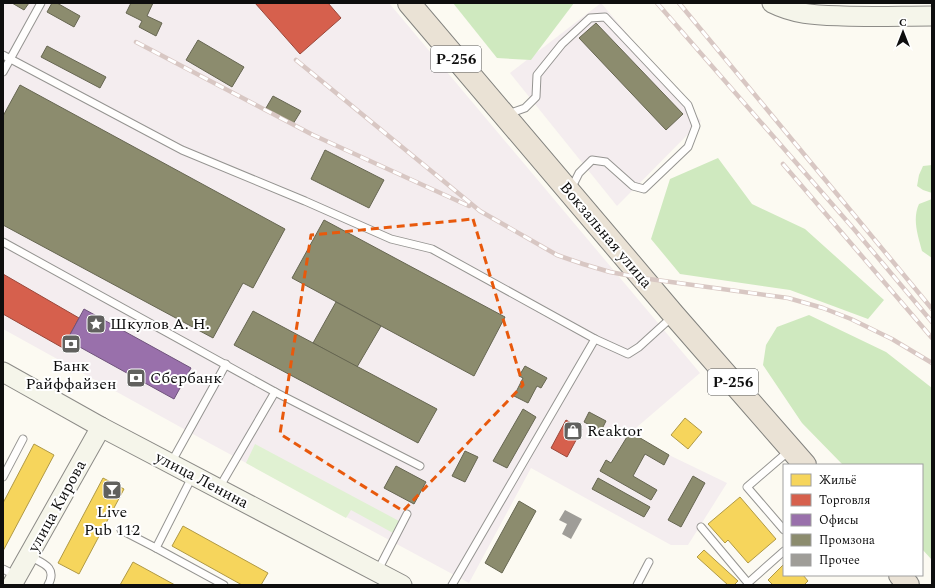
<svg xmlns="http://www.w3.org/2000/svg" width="935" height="588" viewBox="0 0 935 588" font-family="Spectral,serif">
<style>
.industrial{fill:#f4edef}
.green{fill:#e0f1d2}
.forest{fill:#cfe9bf}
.homes{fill:#f6d55c;stroke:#b09945}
.shops{fill:#d6604d;stroke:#9a473a}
.offices{fill:#9970ab;stroke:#6f537c}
.industry{fill:#8c8c6e;stroke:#666651}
.building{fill:#9f9d98}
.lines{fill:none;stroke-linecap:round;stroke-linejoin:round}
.lane-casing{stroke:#959491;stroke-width:9}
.secondary-casing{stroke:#8c8b87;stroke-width:21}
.highway-casing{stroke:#82827e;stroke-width:24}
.lane{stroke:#fffefd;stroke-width:7}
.secondary{stroke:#f5f5ea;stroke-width:19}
.highway{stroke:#eae2d5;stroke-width:22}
.rail-casing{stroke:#d8c7c3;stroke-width:4.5}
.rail{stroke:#fff;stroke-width:3;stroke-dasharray:9;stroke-linecap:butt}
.marked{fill:none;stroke:#e8590c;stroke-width:3;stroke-dasharray:8 5;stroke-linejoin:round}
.labels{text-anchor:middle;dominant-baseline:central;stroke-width:4;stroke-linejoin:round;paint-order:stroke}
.shield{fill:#fff;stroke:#565656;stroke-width:1}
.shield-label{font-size:15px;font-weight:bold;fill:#0e0e0e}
.street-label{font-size:16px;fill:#0e0e0e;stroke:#fff}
.poi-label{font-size:16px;fill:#0e0e0e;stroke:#fff;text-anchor:start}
</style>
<rect width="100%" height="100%" fill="#fcfaf2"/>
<g class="industrial">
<path d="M3 3H389L700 373 630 433 669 455 727 483 688 545H671L531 468 469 583 211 444 3 329Z"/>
<path d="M601 3 701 121 617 206 510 73Z"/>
</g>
<path class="green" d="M255 444 399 521 393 533 351 510 346 518 246 463Z"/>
<g class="forest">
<path d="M453 3H574L531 60 497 58Z"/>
<path d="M718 158 752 204 805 229 884 300 868 319 790 290 680 274 651 239 670 179Z"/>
<path d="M932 165V193L923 190 917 186 919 175 923 166Z"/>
<path d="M932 199V258L922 251C918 236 912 219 919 204Z"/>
<path d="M809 315 886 352 932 388V560L922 549V465H843L802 423 763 365 766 345 777 327Z"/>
</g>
<g class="homes">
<path d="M685 418 702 432 688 449 671 435Z"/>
<path d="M34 444 54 455 3 551V503Z"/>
<path d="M103 478 124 489 79 574 58 563Z"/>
<path d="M740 497 776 539 748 563 728 540 725 543 708 524Z"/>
<path d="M183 526 268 573 261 585H242L172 546Z"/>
<path d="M704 550 738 581 734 585H728L697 557Z"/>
<path d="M133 562 175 585H120Z"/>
<path d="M784 564V575H803L808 581 804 585H773L768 580Z"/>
</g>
<g class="shops">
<path d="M255 3H328L341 18 300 54Z"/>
<path d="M3 274 79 318 63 348 3 314Z"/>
<path d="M566 420 582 429 567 457 551 448Z"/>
</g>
<path class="offices" d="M84 309 191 368 174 399 67 340Z"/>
<g class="industry">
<path d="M12 3H29L24 10Z"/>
<path d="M52 3H57L80 16 74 27 47 12Z"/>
<path d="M131 3H153L147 16 162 23 156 36 139 27 142 21 126 13Z"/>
<path d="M596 23 683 114 666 130 579 38Z"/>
<path d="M198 40 244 67 232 87 186 60Z"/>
<path d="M47 46 106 77 100 88 41 57Z"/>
<path d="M20 85 285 229 253 288 243 283 213 338 3 225V116Z"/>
<path d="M273 96 301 111 293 124 266 108Z"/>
<path d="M325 150 384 180 369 208 311 179Z"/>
<path d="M324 220 505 317 474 376 292 278Z"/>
<path d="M336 302 381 326 357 367 313 343Z"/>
<path d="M253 311 437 409 418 443 234 345Z"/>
<path d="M525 366 547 378 541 388 537 386 528 403 514 396 523 378 519 376Z"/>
<path d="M523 409 536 417 507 468 493 461Z"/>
<path d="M589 412 606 421 601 431 584 422Z"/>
<path d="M630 432 669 455 664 465 645 454 633 476 657 490 651 500 600 471 606 460 611 463Z"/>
<path d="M465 451 478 457 465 482 452 476Z"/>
<path d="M396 466 426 482 414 504 384 488Z"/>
<path d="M693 476 705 483 681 527 668 520Z"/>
<path d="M598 478 650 507 644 517 592 489Z"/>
<path d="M519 501 536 511 502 573 485 563Z"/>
</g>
<path class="building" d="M565 510 582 519 571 539 562 534 567 524 559 520Z"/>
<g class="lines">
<g class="lane-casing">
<g id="lane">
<path d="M3 55 182 150 305 201 391 239 432 249 595 339 628 354 639 347 672 317"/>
<path d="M3 72 41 3"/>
<path d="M508 114 525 108 536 97 537 75 562 44 590 18 605 17 688 105 696 126 688 147 644 189 633 186 606 162 592 160 579 173 571 189"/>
<path d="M3 242 275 392 420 466"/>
<path d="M171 463 226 364"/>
<path d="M3 477 23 439"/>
<path d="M219 488 275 392"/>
<path d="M701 527 748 583"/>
<path d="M121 530 156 548 193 475"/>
<path d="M784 530 747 487 790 450"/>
<path d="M156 548 224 585"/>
<path d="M29 556C42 563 58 567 48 585"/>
<path d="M3 569 17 576"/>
<path d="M377 572 407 514"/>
<path d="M452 585 595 339"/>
<path d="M637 585 649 562"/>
<path d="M748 585V583L784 551"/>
</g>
</g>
<g class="secondary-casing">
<g id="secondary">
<path d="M772 3C796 15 817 15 843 16 873 17 902 16 932 16"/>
<path d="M3 372 101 427 402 585"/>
<path d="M12 585 101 427"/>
</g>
</g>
<g class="highway-casing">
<g id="highway">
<path d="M409 3 674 315 805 465"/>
<path d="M900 575 908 585"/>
</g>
</g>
<use href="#lane" class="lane"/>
<use href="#secondary" class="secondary"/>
<use href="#highway" class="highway"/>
<g class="rail-casing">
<g id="rail">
<path d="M657 3 853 228 932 322"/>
<path d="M679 3 932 309"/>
<path d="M136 42 313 135 469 206"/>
<path d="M296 60 480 211 557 255 583 264 610 272 642 278 788 298 823 308 851 319 892 339 932 363"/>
<path d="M783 164 932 338"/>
</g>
</g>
<use href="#rail" class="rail"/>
</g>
<path class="marked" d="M473 219 523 385 403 511 280 434 311 235Z"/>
<defs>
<g id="sight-square" transform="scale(1)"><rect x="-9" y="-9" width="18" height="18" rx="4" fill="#61615e" stroke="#fff"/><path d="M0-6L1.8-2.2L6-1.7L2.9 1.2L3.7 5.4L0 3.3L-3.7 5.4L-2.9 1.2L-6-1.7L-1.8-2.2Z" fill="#fff"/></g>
<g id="bank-square" transform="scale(1)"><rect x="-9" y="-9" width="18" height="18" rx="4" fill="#61615e" stroke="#fff"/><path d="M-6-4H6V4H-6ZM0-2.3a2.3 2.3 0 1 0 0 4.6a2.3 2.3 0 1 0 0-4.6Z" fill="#fff"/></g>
<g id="shop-square" transform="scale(1)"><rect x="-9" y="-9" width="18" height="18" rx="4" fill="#61615e" stroke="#fff"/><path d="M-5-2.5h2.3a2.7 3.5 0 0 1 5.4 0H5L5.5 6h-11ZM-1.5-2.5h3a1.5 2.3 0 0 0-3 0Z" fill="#fff"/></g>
<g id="bar-square" transform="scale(1)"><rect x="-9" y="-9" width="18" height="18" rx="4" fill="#61615e" stroke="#fff"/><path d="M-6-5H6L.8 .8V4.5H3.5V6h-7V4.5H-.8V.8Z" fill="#fff"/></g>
</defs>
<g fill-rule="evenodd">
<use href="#sight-square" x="96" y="324"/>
<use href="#bank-square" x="71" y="344"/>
<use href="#bank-square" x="136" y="378"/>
<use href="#shop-square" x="573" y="431"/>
<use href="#bar-square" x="112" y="490"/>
</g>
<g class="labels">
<g class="shield">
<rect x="431" y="46" width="50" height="26" rx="3"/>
<rect x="708" y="369" width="50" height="26" rx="3"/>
</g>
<g class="shield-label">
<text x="456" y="59">Р-256</text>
<text x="733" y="382">Р-256</text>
</g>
<g class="street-label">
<text transform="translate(606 235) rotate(50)">Вокзальная улица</text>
<text transform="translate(202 480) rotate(28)">улица Ленина</text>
<text transform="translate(57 506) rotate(-61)">улица Кирова</text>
</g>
<g class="poi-label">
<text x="110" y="324">Шкулов А. Н.</text>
<text x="71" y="366" text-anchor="middle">Банк<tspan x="71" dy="18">Райффайзен</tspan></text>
<text x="150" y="378">Сбербанк</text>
<text x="587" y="431">Reaktor</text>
<text x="112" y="512" text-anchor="middle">Live<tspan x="112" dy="18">Pub 112</tspan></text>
</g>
</g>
<rect width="935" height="588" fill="none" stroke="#0e0e0e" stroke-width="8"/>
<rect x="783" y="464" width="140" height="112" fill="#ffffff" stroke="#9f9f9f"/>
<rect x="791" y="474" width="20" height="12" fill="#f6d55c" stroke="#9f9f9f"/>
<text x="819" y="484" font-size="12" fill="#0e0e0e">Жильё</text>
<rect x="791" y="494" width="20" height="12" fill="#d6604d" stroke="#9f9f9f"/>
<text x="819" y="504" font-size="12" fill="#0e0e0e">Торговля</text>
<rect x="791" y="514" width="20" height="12" fill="#9970ab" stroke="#9f9f9f"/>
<text x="819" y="524" font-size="12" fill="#0e0e0e">Офисы</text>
<rect x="791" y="534" width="20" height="12" fill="#8c8c6e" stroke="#9f9f9f"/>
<text x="819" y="544" font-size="12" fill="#0e0e0e">Промзона</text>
<rect x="791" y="554" width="20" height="12" fill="#9f9d98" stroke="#9f9f9f"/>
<text x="819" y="564" font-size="12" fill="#0e0e0e">Прочее</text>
<g transform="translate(903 32)" stroke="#ffffff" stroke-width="3" paint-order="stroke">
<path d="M0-3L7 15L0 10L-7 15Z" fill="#0e0e0e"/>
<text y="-6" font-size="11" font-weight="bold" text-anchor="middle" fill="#0e0e0e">С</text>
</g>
</svg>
